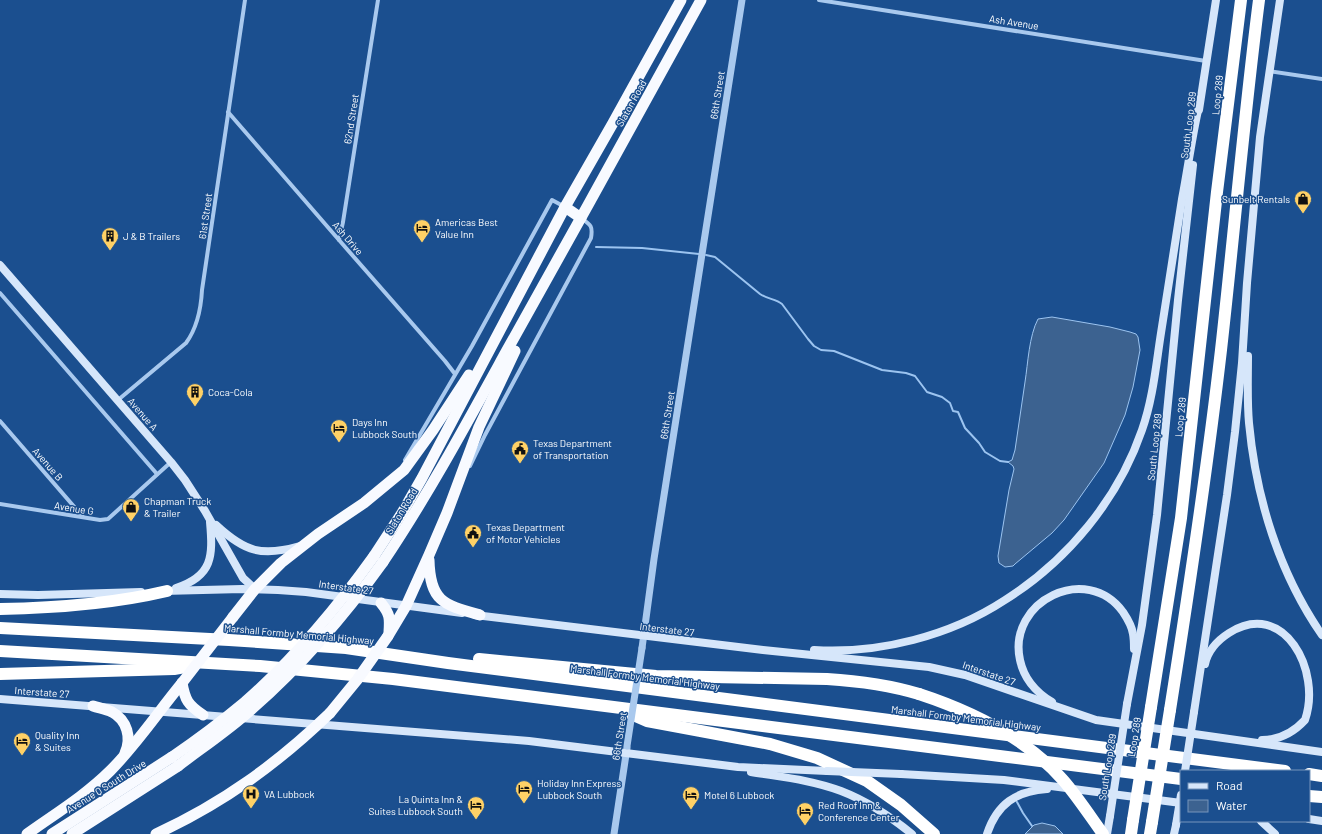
<svg xmlns="http://www.w3.org/2000/svg" width="1322" height="834" viewBox="0 0 1322 834" font-family="Barlow,sans-serif">
<style>
.water{fill:#3c6290;stroke:#9cc4f0}
.lines{fill:none;stroke-linecap:round;stroke-linejoin:round}
.stream{stroke:#9cc4f0;stroke-width:2}
.minor{stroke:#a9c9ee;stroke-width:4}
.tertiary{stroke:#a9c9ee;stroke-width:7}
.secondary{stroke:#d6e6fa;stroke-width:8}
.trunk{stroke:#f8faff;stroke-width:11}
.motorway{stroke:#fff;stroke-width:12}
.tertiary-bridge{stroke:#a9c9ee;stroke-width:7}
.secondary-bridge{stroke:#d6e6fa;stroke-width:8}
.trunk-bridge{stroke:#f8faff;stroke-width:11}
.motorway-bridge{stroke:#fff;stroke-width:12}
.labels{text-anchor:middle;dominant-baseline:central;stroke-width:3;stroke-linejoin:round;paint-order:stroke}
.street-label{font-size:10px;fill:#fff;stroke:#1b4f8f}
.poi-label{font-size:10px;fill:#fff;stroke:#1b4f8f;text-anchor:start}
</style>
<rect width="100%" height="100%" fill="#1b4f8f"/>
<g class="water">
<path d="M1052 317 1110 327 1130 332 1136 334 1138 337 1140 350 1133 387 1125 415 1104 463 1064 520 1052 533 1015 564 1013 566 1005 567 999 563 998 556 1009 490 1014 469 1013 466 1008 462 1012 460 1015 450C1018 427 1022 405 1025 382 1028 363 1029 336 1038 319Z"/>
<path d="M1042 823 1055 826 1063 834H1025L1034 825Z"/>
</g>
<g class="lines">
<g class="stream">
<path d="M596 247 642 248 699 254"/>
<path d="M706 255 715 257 760 294C767 299 776 299 782 304L808 339 814 346 821 350 834 351 882 370 906 373 915 376 927 392 942 397 950 403 953 411 958 412 965 428 979 443 985 452 1000 461 1008 462"/>
<path d="M1017 802 1023 813 1032 826"/>
</g>
<g class="minor">
<path d="M819 0 1206 61"/>
<path d="M1269 71 1322 79"/>
<path d="M228 112 339 240 445 361 455 374"/>
<path d="M339 240 343 222 378 0"/>
<path d="M0 293 157 474"/>
<path d="M118 400 186 343C197 328 201 309 202 290L245 0"/>
<path d="M0 421 83 517"/>
<path d="M405 460 472 346 552 200 565 207"/>
<path d="M470 466 485 435 591 238C593 226 591 225 581 218"/>
<path d="M0 504 100 520 108 519 171 462"/>
</g>
<g class="tertiary">
<path d="M642 648 654 559 742 0"/>
<path d="M614 834 627 748"/>
</g>
<g class="secondary">
<path d="M1199 110 1216 0"/>
<path d="M0 265 171 462 185 480 205 511 243 578 255 589"/>
<path d="M1248 356C1248 378 1247 401 1249 423 1256 498 1279 573 1322 635"/>
<path d="M216 525C245 552 262 557 300 546"/>
<path d="M176 588C213 576 213 556 210 522"/>
<path d="M163 591 242 589 278 590 306 592 462 613"/>
<path d="M0 594 38 595 141 592"/>
<path d="M475 615 763 650 929 667 965 675 1096 720 1322 752"/>
<path d="M814 650C879 654 950 636 1005 600 1067 561 1118 500 1142 430 1153 399 1156 365 1161 333 1168 288 1175 243 1182 199 1188 168 1192 136 1199 106"/>
<path d="M1205 664C1208 651 1218 640 1229 633 1284 598 1322 671 1305 720 1293 733 1280 740 1262 740"/>
<path d="M0 699 529 741 738 767 827 771"/>
<path d="M1052 702C1037 693 1024 679 1020 660 1007 601 1087 562 1123 612 1127 618 1132 626 1133 634 1134 639 1134 644 1134 649"/>
<path d="M1127 704 1142 625 1157 515 1178 300 1193 165"/>
<path d="M1194 712 1227 495 1235 432 1242 363 1247 283 1260 137 1280 0"/>
<path d="M751 772C781 777 812 780 841 791 867 801 891 817 912 834"/>
<path d="M901 774 1004 780 1181 803"/>
<path d="M1309 819 1322 821"/>
<path d="M1261 821 1275 834"/>
<path d="M987 834C997 804 1016 791 1047 789"/>
<path d="M1107 834 1110 816"/>
<path d="M1174 834 1176 825"/>
</g>
<g class="trunk">
<path d="M565 207 581 218"/>
<path d="M374 556 402 513 422 478 565 207 613 123 681 0"/>
<path d="M429 560C430 602 444 605 480 615"/>
<path d="M383 562C428 495 467 423 506 352 572 235 636 118 701 0"/>
<path d="M381 603C390 614 390 618 389 632"/>
<path d="M233 617 255 589 281 563 318 534 364 503 404 470 433 430 469 375"/>
<path d="M388 636 406 606 429 555 447 513 479 427 515 351"/>
<path d="M182 683C185 700 188 705 203 715"/>
<path d="M93 706C99 708 106 709 112 712 127 720 132 738 125 753"/>
<path d="M27 834C55 814 86 795 110 771 137 744 158 712 182 683"/>
<path d="M52 834 172 757"/>
<path d="M72 834 178 766"/>
<path d="M156 834C223 803 277 764 330 713"/>
</g>
<g class="motorway">
<path d="M0 609C56 608 112 604 167 591"/>
<path d="M0 628 229 640 346 648 448 663 1285 771"/>
<path d="M0 651 260 666 393 679 1181 779"/>
<path d="M479 659 656 676 827 679C859 681 889 685 919 694"/>
<path d="M0 674 174 669 185 667"/>
<path d="M1151 707 1181 518 1217 192 1241 0"/>
<path d="M1170 710C1189 590 1207 471 1221 350 1234 234 1244 117 1259 0"/>
<path d="M631 714 647 721 770 744 817 758 867 781 901 805 934 834"/>
<path d="M1309 774 1322 776"/>
<path d="M1309 796 1322 797"/>
<path d="M1131 834 1133 820"/>
<path d="M1150 834 1152 822"/>
</g>
<path class="tertiary-bridge" d="M627 746 642 648"/>
<g class="secondary-bridge">
<path d="M827 771 901 774"/>
<path d="M1185 771 1194 712"/>
<path d="M1110 816 1127 704"/>
<path d="M1176 825 1181 795"/>
</g>
<g class="trunk-bridge">
<path d="M182 683 233 617"/>
<path d="M330 713 357 680 388 636"/>
<path d="M172 757C197 740 221 722 245 702 294 659 336 609 374 556"/>
<path d="M178 766C203 747 230 729 253 708 303 664 345 615 383 562"/>
</g>
<g class="motorway-bridge">
<path d="M919 694C971 711 1026 738 1063 780 1077 796 1090 816 1103 834"/>
<path d="M1133 820 1151 707"/>
<path d="M1152 822 1170 710"/>
</g>
</g>
<defs>
<g id="shop-pin" transform="scale(0.9)"><path d="M0 17L-7.5 6A9.5 9.5 0 1 1 7.5 6Z" fill="#ffd166" stroke="#1b4f8f"/><path d="M-5-2.5h2.3a2.7 3.5 0 0 1 5.4 0H5L5.5 6h-11ZM-1.5-2.5h3a1.5 2.3 0 0 0-3 0Z" fill="#111"/></g>
<g id="hotel-pin" transform="scale(0.9)"><path d="M0 17L-7.5 6A9.5 9.5 0 1 1 7.5 6Z" fill="#ffd166" stroke="#1b4f8f"/><path d="M-6-4.5h1.5V1H6V5H4.5V3h-9V5H-6ZM-4 0a1.8 1.8 0 1 1 3.6 0ZM.5 0V-2.5h3Q6-2.5 6 0Z" fill="#111"/></g>
<g id="building-pin" transform="scale(0.9)"><path d="M0 17L-7.5 6A9.5 9.5 0 1 1 7.5 6Z" fill="#ffd166" stroke="#1b4f8f"/><path d="M-4-6H4V6H1V3H-1V6H-4ZM-2.5-4.3h1.7v1.8h-1.7ZM.8-4.3h1.7v1.8H.8ZM-2.5-1h1.7V.8h-1.7ZM.8-1h1.7V.8H.8Z" fill="#111"/></g>
<g id="civic-pin" transform="scale(0.9)"><path d="M0 17L-7.5 6A9.5 9.5 0 1 1 7.5 6Z" fill="#ffd166" stroke="#1b4f8f"/><path d="M-.6-6.5H3V-4.5H.6V-3L4-1V1h2V6H-6V1h2V-1L-.6-3ZM-1.2 2.5V6h2.4V2.5Z" fill="#111"/></g>
<g id="hospital-pin" transform="scale(0.9)"><path d="M0 17L-7.5 6A9.5 9.5 0 1 1 7.5 6Z" fill="#ffd166" stroke="#1b4f8f"/><path d="M-5-5h3v3.5h4V-5h3V5h-3V1.5h-4V5h-3Z" fill="#111"/></g>
</defs>
<g fill-rule="evenodd">
<use href="#shop-pin" x="1303" y="199"/>
<use href="#hotel-pin" x="422" y="228"/>
<use href="#building-pin" x="110" y="236"/>
<use href="#building-pin" x="195" y="392"/>
<use href="#hotel-pin" x="339" y="428"/>
<use href="#civic-pin" x="520" y="449"/>
<use href="#shop-pin" x="131" y="507"/>
<use href="#civic-pin" x="473" y="533"/>
<use href="#hotel-pin" x="22" y="741"/>
<use href="#hotel-pin" x="524" y="789"/>
<use href="#hospital-pin" x="251" y="794"/>
<use href="#hotel-pin" x="691" y="795"/>
<use href="#hotel-pin" x="476" y="805"/>
<use href="#hotel-pin" x="805" y="811"/>
</g>
<g class="labels">
<g class="street-label">
<text transform="translate(1014 22) rotate(9)">Ash Avenue</text>
<text transform="translate(717 95) rotate(-81)">66th Street</text>
<text transform="translate(1217 95) rotate(-84)">Loop 289</text>
<text transform="translate(631 103) rotate(-61)">Slaton Road</text>
<text transform="translate(351 119) rotate(-81)">62nd Street</text>
<text transform="translate(1188 125) rotate(-83)">South Loop 289</text>
<text transform="translate(205 216) rotate(-82)">61st Street</text>
<text transform="translate(348 238) rotate(49)">Ash Drive</text>
<text transform="translate(143 414) rotate(49)">Avenue A</text>
<text transform="translate(667 415) rotate(-81)">66th Street</text>
<text transform="translate(1180 417) rotate(-84)">Loop 289</text>
<text transform="translate(1154 447) rotate(-84)">South Loop 289</text>
<text transform="translate(48 464) rotate(49)">Avenue B</text>
<text transform="translate(74 508) rotate(9)">Avenue G</text>
<text transform="translate(401 511) rotate(-59)">Slaton Road</text>
<text transform="translate(346 587) rotate(8)">Interstate 27</text>
<text transform="translate(667 629) rotate(7)">Interstate 27</text>
<text transform="translate(299 634) rotate(5)">Marshall Formby Memorial Highway</text>
<text transform="translate(989 673) rotate(19)">Interstate 27</text>
<text transform="translate(645 677) rotate(7)">Marshall Formby Memorial Highway</text>
<text transform="translate(42 692) rotate(4)">Interstate 27</text>
<text transform="translate(966 718) rotate(7)">Marshall Formby Memorial Highway</text>
<text transform="translate(619 736) rotate(-81)">66th Street</text>
<text transform="translate(1134 737) rotate(-81)">Loop 289</text>
<text transform="translate(1107 767) rotate(-81)">South Loop 289</text>
<text transform="translate(106 786) rotate(-32)">Avenue Q South Drive</text>
</g>
<g class="poi-label">
<text x="1290" y="199" text-anchor="end">Sunbelt Rentals</text>
<text x="435" y="222">Americas Best<tspan x="435" dy="12">Value Inn</tspan></text>
<text x="123" y="236">J &amp; B Trailers</text>
<text x="208" y="392">Coca-Cola</text>
<text x="352" y="422">Days Inn<tspan x="352" dy="12">Lubbock South</tspan></text>
<text x="533" y="443">Texas Department<tspan x="533" dy="12">of Transportation</tspan></text>
<text x="144" y="501">Chapman Truck<tspan x="144" dy="12">&amp; Trailer</tspan></text>
<text x="486" y="527">Texas Department<tspan x="486" dy="12">of Motor Vehicles</tspan></text>
<text x="35" y="735">Quality Inn<tspan x="35" dy="12">&amp; Suites</tspan></text>
<text x="537" y="783">Holiday Inn Express<tspan x="537" dy="12">Lubbock South</tspan></text>
<text x="264" y="794">VA Lubbock</text>
<text x="704" y="795">Motel 6 Lubbock</text>
<text x="463" y="799" text-anchor="end">La Quinta Inn &amp;<tspan x="463" dy="12">Suites Lubbock South</tspan></text>
<text x="818" y="805">Red Roof Inn &amp;<tspan x="818" dy="12">Conference Center</tspan></text>
</g>
</g>
<rect x="1180" y="770" width="130" height="52" fill="#1b4f8f" stroke="#7695bc"/>
<rect x="1188" y="783" width="20" height="6" fill="#d6e6fa" stroke="#7695bc"/>
<text x="1216" y="790" font-size="12" fill="#ffffff">Road</text>
<rect x="1188" y="800" width="20" height="12" fill="#3c6290" stroke="#7695bc"/>
<text x="1216" y="810" font-size="12" fill="#ffffff">Water</text>
</svg>
